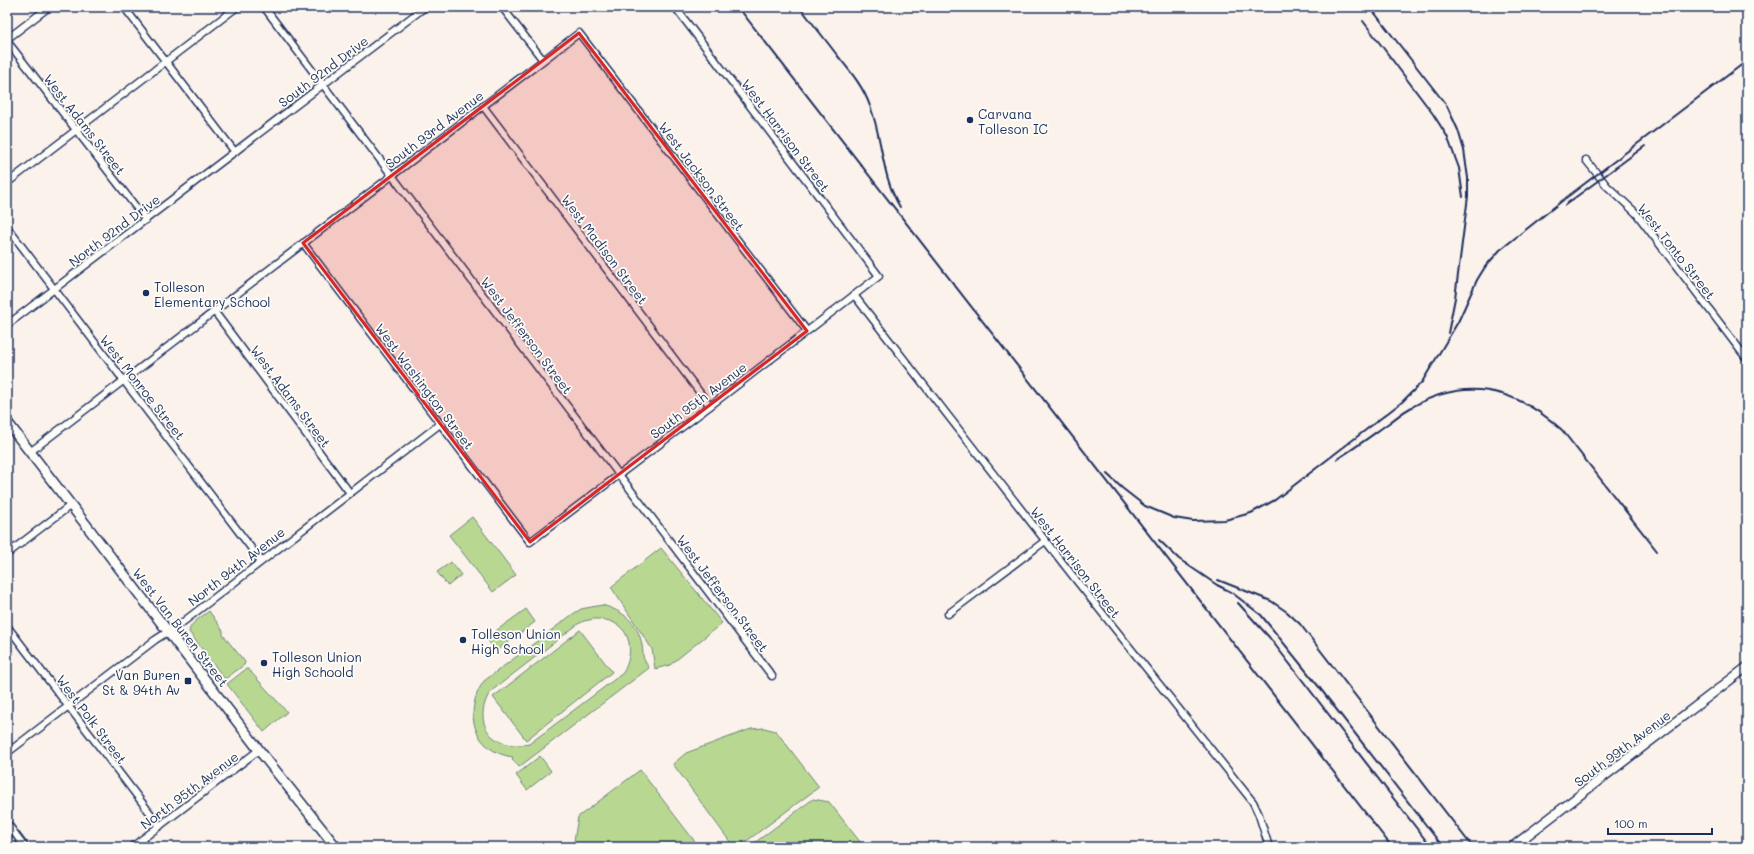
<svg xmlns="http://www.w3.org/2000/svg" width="1754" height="854" viewBox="0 0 1754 854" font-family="Mali,sans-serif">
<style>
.green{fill:#b8d892;stroke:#6a8478;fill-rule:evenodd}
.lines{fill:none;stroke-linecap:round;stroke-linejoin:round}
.street-casing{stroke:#1b2f5e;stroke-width:9}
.secondary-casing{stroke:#1b2f5e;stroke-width:11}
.primary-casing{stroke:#1b2f5e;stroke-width:12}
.street{stroke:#fdfcf7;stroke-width:6}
.secondary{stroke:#fdfcf7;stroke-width:8}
.primary{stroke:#fdfcf7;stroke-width:9}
.rail{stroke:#1b2f5e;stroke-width:2}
.marked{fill:#d62828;fill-opacity:0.2;stroke:#d62828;stroke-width:3;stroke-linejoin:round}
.poi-dot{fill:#1b2f5e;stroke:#fdfcf7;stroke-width:1.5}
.labels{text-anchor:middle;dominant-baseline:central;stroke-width:3.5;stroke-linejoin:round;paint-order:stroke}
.street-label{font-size:13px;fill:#1b2f5e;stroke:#fdfcf7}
.poi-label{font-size:13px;fill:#1b2f5e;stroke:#fdfcf7;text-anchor:start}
</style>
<rect width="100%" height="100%" fill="#fcf2ec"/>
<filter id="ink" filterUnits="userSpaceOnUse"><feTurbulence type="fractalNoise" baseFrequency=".025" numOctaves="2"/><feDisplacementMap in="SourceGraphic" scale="8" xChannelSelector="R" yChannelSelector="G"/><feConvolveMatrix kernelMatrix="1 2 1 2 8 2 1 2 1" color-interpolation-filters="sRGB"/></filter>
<g filter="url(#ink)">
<g class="green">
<path d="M472 517 516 575 493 592 449 535Z"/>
<path d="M661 548 722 623 670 665 655 669 652 649 611 587Z"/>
<path d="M451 562 461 575 448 586 437 572Z"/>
<path d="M602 605C623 611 638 622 642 645 644 657 641 656 649 668L519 767 512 759 513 757C474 752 462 712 484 681L573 614 581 609ZM594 619C598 619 603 619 606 620 633 626 634 654 623 673L529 744C493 751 471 724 490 692L578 624 584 621Z"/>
<path d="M526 609 535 622 496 651 486 638Z"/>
<path d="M209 611 223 631V635L245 662 244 665 225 679 189 632C190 622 202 617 209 611Z"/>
<path d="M580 630 612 672 526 740 493 697Z"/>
<path d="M246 669H248L287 712 264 732 227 684Z"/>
<path d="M764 728 776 731 819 787 740 846H733L673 764 686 753 751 729Z"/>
<path d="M540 756 551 771 527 790 516 775Z"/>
<path d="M640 770 699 847H573L578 817Z"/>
<path d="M813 799 829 802 864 847H749Z"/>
</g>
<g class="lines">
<g class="street-casing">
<g id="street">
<path d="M124 7 235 152"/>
<path d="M264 7 772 676"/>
<path d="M502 7 543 60"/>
<path d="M7 39 49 7"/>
<path d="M7 41 146 220"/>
<path d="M483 106 710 406"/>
<path d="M1586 160 1607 186 1636 213 1747 359"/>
<path d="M7 183 237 7"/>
<path d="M7 227 261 561"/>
<path d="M303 243 530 542 710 406 879 276 675 7"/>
<path d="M854 295 1076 580 1253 802 1259 815 1269 847"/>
<path d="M214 311 350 493"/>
<path d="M7 325 425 7"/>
<path d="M30 452 579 33 807 331"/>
<path d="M7 554 71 505"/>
<path d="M948 614 1045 541"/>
<path d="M7 626 160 826"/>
<path d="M7 753 155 640 183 622 440 424"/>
<path d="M7 823 25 847"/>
<path d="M132 847 259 750"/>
</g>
</g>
<g class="secondary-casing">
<path id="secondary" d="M1512 847 1747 667"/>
</g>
<g class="primary-casing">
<path id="primary" d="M7 422 259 750 336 847"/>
</g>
<use href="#street" class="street"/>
<use href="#secondary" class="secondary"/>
<use href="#primary" class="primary"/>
<g class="rail">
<path d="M738 7 1392 847"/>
<path d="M800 7C812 23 825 39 837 55 850 71 863 86 870 106 883 139 881 176 900 207"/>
<path d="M1370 7 1447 106 1458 130 1464 150 1468 178V196L1455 298 1448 333"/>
<path d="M1363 21 1433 114 1447 136 1459 168 1463 197"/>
<path d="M1565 205 1645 146"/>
<path d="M1337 459C1355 448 1372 435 1389 423 1397 417 1404 411 1412 407 1467 376 1517 389 1562 430L1657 551"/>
<path d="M1107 474 1122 488 1145 506 1174 518 1193 521 1225 520 1251 513 1275 500 1402 402 1422 382 1458 322 1477 280 1485 267 1500 250 1567 197 1744 63"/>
<path d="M1159 540 1179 559 1217 585 1231 592 1261 615 1319 687 1443 847"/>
<path d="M1218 580 1271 601 1287 612 1300 624 1471 845"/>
<path d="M1238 603 1269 637 1431 847"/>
</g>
</g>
</g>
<path class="marked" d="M579 33 807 331 530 542 303 243Z"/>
<g class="poi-dot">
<circle cx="970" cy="120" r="4"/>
<circle cx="146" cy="293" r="4"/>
<circle cx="463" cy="640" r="4"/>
<circle cx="264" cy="663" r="4"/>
<rect x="184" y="677" width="8" height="8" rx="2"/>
</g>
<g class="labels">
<g class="street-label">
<text transform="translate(323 71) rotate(-37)">South 92nd Drive</text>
<text transform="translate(85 124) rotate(52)">West Adams Street</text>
<text transform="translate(434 129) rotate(-37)">South 93rd Avenue</text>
<text transform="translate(786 135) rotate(53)">West Harrison Street</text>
<text transform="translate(702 176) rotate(53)">West Jackson Street</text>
<text transform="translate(114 230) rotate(-37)">North 92nd Drive</text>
<text transform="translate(605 249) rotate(53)">West Madison Street</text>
<text transform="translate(1677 251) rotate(52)">West Tonto Street</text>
<text transform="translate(527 335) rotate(53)">West Jefferson Street</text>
<text transform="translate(425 386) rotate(53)">West Washington Street</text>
<text transform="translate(143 387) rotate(52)">West Monroe Street</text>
<text transform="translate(291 396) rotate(53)">West Adams Street</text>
<text transform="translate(698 400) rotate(-37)">South 95th Avenue</text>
<text transform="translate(1076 562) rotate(52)">West Harrison Street</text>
<text transform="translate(236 566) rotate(-38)">North 94th Avenue</text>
<text transform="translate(723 593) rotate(53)">West Jefferson Street</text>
<text transform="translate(181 627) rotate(52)">West Van Buren Street</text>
<text transform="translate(92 719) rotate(53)">West Polk Street</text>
<text transform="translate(1622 748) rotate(-37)">South 99th Avenue</text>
<text transform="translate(189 790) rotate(-37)">North 95th Avenue</text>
</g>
<g class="poi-label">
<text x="978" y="113">Carvana<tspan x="978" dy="15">Tolleson IC</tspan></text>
<text x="154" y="286">Tolleson<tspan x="154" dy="15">Elementary School</tspan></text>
<text x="471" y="633">Tolleson Union<tspan x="471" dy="15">High School</tspan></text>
<text x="272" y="656">Tolleson Union<tspan x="272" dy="15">High Schoold</tspan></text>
<text x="180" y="674" text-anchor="end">Van Buren<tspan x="180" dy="15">St &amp; 94th Av</tspan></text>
</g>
</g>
<rect width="1754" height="854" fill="none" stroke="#fdfcf7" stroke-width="24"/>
<rect x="12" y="12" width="1730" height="830" fill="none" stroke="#1b2f5e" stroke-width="1.5" filter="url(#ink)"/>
<path d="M1608 828v6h104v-6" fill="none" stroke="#1b2f5e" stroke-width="2"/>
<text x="1614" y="828" font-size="12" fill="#1b2f5e" stroke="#fdfcf7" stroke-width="3" paint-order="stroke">100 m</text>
</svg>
